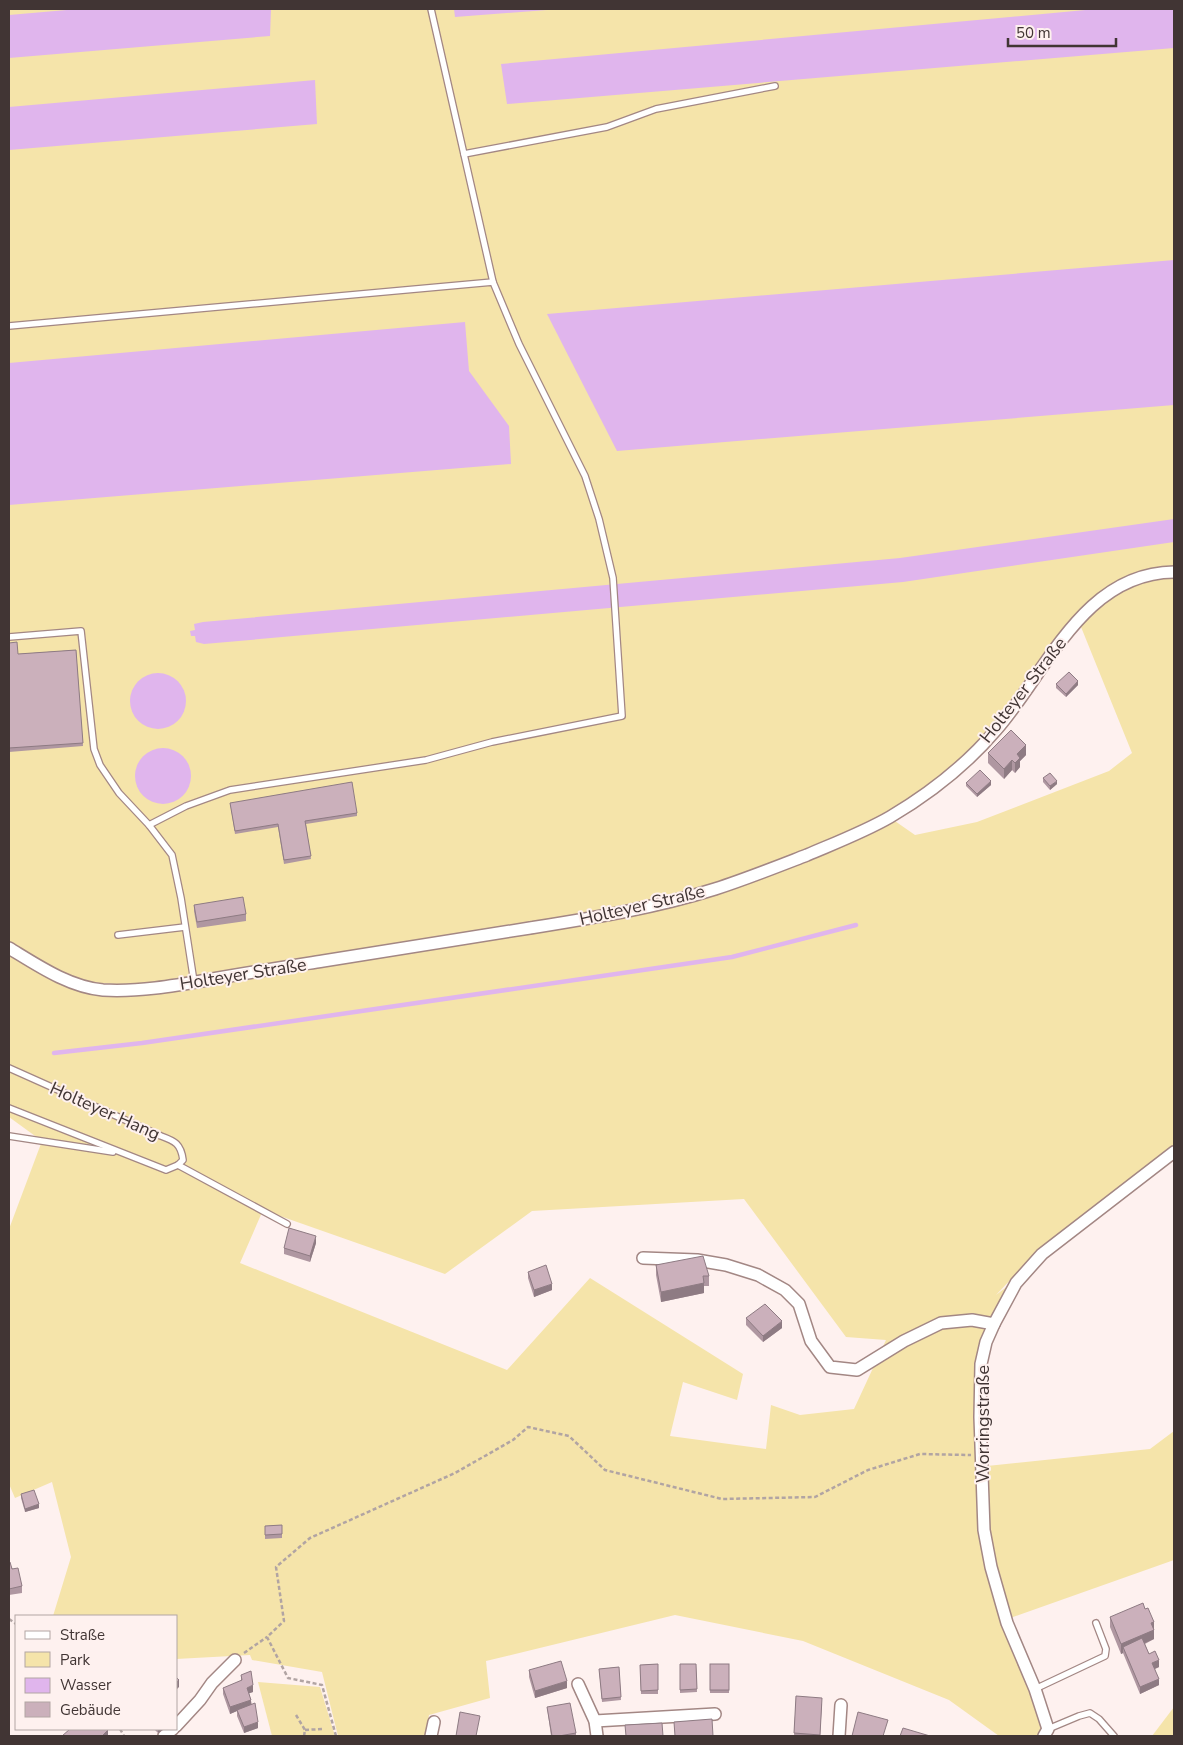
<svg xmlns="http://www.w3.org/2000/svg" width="1183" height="1745" viewBox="0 0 1183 1745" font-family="'Nunito Sans',sans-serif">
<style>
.green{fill:#f5e4aa;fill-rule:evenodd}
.water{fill:#e0b5ed}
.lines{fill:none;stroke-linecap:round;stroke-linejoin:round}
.stream{stroke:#e0b5ed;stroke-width:4.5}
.lane-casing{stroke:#a38784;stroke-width:8}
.street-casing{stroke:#a38784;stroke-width:14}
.path{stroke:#b1a4a3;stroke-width:2.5;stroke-dasharray:4 2.5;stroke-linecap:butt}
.lane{stroke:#fff;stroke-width:5.5}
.street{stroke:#fff;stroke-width:11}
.wall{fill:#af97a1}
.shaded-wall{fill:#8e7b83}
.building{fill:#cbb0bb;stroke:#8e7b83}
.labels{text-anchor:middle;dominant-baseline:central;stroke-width:4;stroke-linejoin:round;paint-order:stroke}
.street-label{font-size:18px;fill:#413534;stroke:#fef1ef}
</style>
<rect width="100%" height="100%" fill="#fef1ef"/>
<g class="green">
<path d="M9 9H1174V570L1099 598 995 729 961 761 888 815 829 841 747 874 681 894 569 918 205 976 128 985 86 982 57 971 9 944Z"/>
<path d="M1174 573V1146L1034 1255 996 1295 1013 1282 985 1336 983 1530 1043 1716 1041 1736H999L949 1700 803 1641 675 1615 486 1661 490 1698 429 1715 426 1736H338L322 1672 252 1660 250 1655 176 1659V1616H53L71 1557 52 1482 15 1498 9 1484V1229L42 1141 9 1117V951L100 993 680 903 892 819 915 835 977 822 1109 771 1132 753 1079 622 1116 590ZM744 1199 846 1337 886 1340 854 1409 800 1415 771 1405 766 1449 670 1436 683 1382 737 1400 743 1374 590 1278 507 1370 240 1263 263 1210 445 1274 532 1211Z"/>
<path d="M1174 1431V1560L1010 1618 986 1531 987 1466 1150 1449Z"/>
<path d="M258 1682 320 1687 335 1736H272Z"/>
<path d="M1174 1707V1736H1152Z"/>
</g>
<g class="water">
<path d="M78 9H271L270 36 9 58V15Z"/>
<path d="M454 9H560L455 17Z"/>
<path d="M1096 9H1174V48L507 104 501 64Z"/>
<path d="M315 80 317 124 9 150V107Z"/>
<path d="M1174 260V405L617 451 547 314Z"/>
<path d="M465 322 469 371 509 426 511 464 9 505V363Z"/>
<path d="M1174 519V542L903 582 204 644 196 642 195 636H191L190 631 195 630 194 624 203 622 900 558Z"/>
<circle cx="158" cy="701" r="28"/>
<circle cx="163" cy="776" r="28"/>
</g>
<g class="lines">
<path class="stream" d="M54 1053 142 1043 732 957 856 925"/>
<g class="lane-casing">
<g id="lane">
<path d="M431 9 493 282"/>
<path d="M464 154 607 127 656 109 775 86"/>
<path d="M9 326 493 282 519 344 585 476 599 519 613 578 622 716 492 742 426 760 230 790 186 806 149 825"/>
<path d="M9 637 81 631 94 749 100 765 119 793 149 825 172 855 181 898 194 982"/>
<path d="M118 935 185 927"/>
<path d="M9 1068 161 1136C175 1141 181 1144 183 1160L178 1165 166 1170 9 1108"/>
<path d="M9 1136 113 1152"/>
<path d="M178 1165 287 1224"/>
<path d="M1035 1689 1105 1656 1106 1649 1096 1623"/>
<path d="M1048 1729 1079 1716 1090 1713 1099 1719 1114 1736"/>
</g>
</g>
<g class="street-casing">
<g id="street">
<path d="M9 948C37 965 69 987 103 990 138 992 173 986 207 980 246 973 285 967 323 961 392 950 461 939 530 928 592 918 655 908 715 889 746 879 776 867 807 855 835 843 864 832 890 817 929 794 967 764 996 730 1047 672 1083 573 1174 572"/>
<path d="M643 1258 697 1260 726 1265 758 1275 785 1290 799 1304 811 1341 830 1367 857 1370 904 1341 941 1323 972 1320 994 1324"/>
<path d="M578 1684 595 1721 597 1736"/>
<path d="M595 1721 715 1714"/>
<path d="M176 1726 200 1700 212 1683 235 1660"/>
<path d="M164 1736 173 1729"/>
<path d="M431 1736 434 1722"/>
<path d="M839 1736 841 1705"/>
<path d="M1044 1736 1048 1729 1035 1689 1007 1623 991 1567 984 1530 980 1417 981 1364 986 1342 994 1324 1016 1283 1042 1254 1174 1152"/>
</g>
</g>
<g class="path">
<path d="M9 1619 16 1624"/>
<path d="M244 1653 267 1637"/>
<path d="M296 1715 305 1730 304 1736"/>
<path d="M120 1729 124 1736"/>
<path d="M305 1730 322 1729"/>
<path d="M336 1736 322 1685 288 1678 267 1637 284 1621 276 1567 310 1538 455 1473 513 1440 528 1427 569 1436 605 1470 722 1499 815 1497 868 1470 920 1454 971 1455"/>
</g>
<use href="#lane" class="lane"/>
<use href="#street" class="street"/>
</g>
<g class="wall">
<path d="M9 643 18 654 76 650 83 746 9 752Z"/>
<path d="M1056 684 1078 685 1066 697 1056 688Z"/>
<path d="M988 753 1026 755 1020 761V767L1015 773 1012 770 1004 779 988 763Z"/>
<path d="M1043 778 1057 784 1050 790 1043 782Z"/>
<path d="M966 783 991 785 977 797 966 786Z"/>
<path d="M230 803 357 813V816L306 824 311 859 284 864 278 827 235 834Z"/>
<path d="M194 905 246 914V921L197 928 194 911Z"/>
<path d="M316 1243 310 1262 284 1254V1248Z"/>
<path d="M656 1265 709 1276V1286H704V1293L661 1302 656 1275Z"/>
<path d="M528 1272 552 1290 534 1297 528 1278Z"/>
<path d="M746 1318 782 1328 763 1342 746 1325Z"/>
<path d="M21 1494 39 1508 25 1512 21 1498Z"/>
<path d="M282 1525V1538L265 1539V1526Z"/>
<path d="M9 1562 22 1586V1593L9 1595Z"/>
<path d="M1145 1609 1154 1622V1639L1145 1644 1149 1654 1159 1667 1155 1669 1159 1685 1140 1694 1123 1653 1121 1654 1110 1627V1617Z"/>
<path d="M658 1664V1694H641L640 1665Z"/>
<path d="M680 1664H696L697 1692 680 1693Z"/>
<rect x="710" y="1664" width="19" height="29"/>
<path d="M619 1667 621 1700 602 1702 599 1669Z"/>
<path d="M529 1670 567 1688 535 1698 529 1677Z"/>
<path d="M241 1675 253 1692 249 1693 258 1728 244 1733 237 1716V1711L230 1714 223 1694V1688L241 1681Z"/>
<path d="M796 1696 822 1704 820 1736H794Z"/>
<path d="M547 1707 576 1733V1736H551Z"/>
<path d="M154 1729H164L158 1733Z"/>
</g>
<g class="shaded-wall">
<path d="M1078 681V685L1066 697V694Z"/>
<path d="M1026 745V755L1020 761V767L1015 773V763L1017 754Z"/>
<path d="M1012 760V770L1004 779V769Z"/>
<path d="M991 781V785L977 797V794Z"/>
<path d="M1057 781V784L1050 790V786Z"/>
<path d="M316 1236V1243L310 1262V1256Z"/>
<path d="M704 1283V1293L661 1302V1292Z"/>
<path d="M552 1284V1290L534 1297V1290Z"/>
<path d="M782 1321V1328L763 1342V1336Z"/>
<path d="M39 1504V1508L25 1512V1509Z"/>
<path d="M1154 1622V1639L1125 1652 1123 1647V1653L1121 1654V1644Z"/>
<path d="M1159 1660V1667L1152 1670V1663Z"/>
<path d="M1159 1679V1685L1140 1694V1687Z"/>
<path d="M179 1680V1687L176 1690V1683Z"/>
<path d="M567 1681V1688L535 1698V1691Z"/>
<path d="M253 1685V1692L247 1694V1688Z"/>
<path d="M251 1700V1706L237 1710V1711L230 1714V1707Z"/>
<path d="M258 1722V1728L244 1733V1727Z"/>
<path d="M158 1729H164L158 1733Z"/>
<path d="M108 1730V1736H102Z"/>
</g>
<g class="building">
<path d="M17 642 18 654 76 650 83 743 9 748V643Z"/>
<path d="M1069 672 1078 681 1066 694 1056 684Z"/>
<path d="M1011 730 1026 745 1017 754 1020 758 1015 763 1012 760 1004 769 988 753Z"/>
<path d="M980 770 991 781 977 794 966 783Z"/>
<path d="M1050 773 1057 781 1050 786 1043 778Z"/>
<path d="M352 782 357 813 305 821 311 856 284 860 278 824 235 831 230 803Z"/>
<path d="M243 897 246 914 197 922 194 905Z"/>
<path d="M289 1228 316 1236 310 1256 284 1248Z"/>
<path d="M703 1256 709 1276H703L704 1283 661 1292 656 1265Z"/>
<path d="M546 1265 552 1284 534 1290 528 1272Z"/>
<path d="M765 1304 782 1321 763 1336 746 1318Z"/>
<path d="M34 1490 39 1504 25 1509 21 1494Z"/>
<path d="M282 1525V1534L265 1535V1526Z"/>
<path d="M9 1562H10L12 1569 18 1568 22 1586 9 1589Z"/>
<path d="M1143 1603 1145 1609 1148 1608 1154 1622 1151 1623 1154 1630 1121 1644 1110 1617Z"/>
<path d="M1142 1638 1149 1654 1155 1651 1159 1660 1152 1663 1159 1679 1140 1687 1123 1647Z"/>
<path d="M561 1661 567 1681 535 1691 529 1670Z"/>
<path d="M658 1664V1690L641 1691 640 1665Z"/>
<path d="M680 1664H696L697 1689 680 1690Z"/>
<rect x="710" y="1664" width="19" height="26"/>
<path d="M619 1667 621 1697 602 1699 599 1669Z"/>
<path d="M251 1671 253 1685 247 1688 251 1700 230 1707 223 1688 242 1680 241 1675Z"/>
<path d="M176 1677 179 1680 176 1683Z"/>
<path d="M796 1696 822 1698 820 1735 794 1733Z"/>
<path d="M255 1703 258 1722 244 1727 237 1710Z"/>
<path d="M570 1703 576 1733 559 1736H552L547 1707Z"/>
<path d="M460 1712 480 1716 476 1736H456Z"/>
<path d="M858 1712 888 1720 883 1736H852Z"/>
<path d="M712 1719 713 1736H675L674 1722Z"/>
<path d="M662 1723 663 1736H626L625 1725Z"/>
<path d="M903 1728 930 1736H900Z"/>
<path d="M70 1729H107L108 1730 102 1736H62Z"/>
</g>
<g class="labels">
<g class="street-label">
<text transform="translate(1023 690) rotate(-52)">Holteyer Straße</text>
<text transform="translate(642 905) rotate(-13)">Holteyer Straße</text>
<text transform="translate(243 974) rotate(-9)">Holteyer Straße</text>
<text transform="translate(105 1111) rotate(24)">Holteyer Hang</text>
<text transform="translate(983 1424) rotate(-90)">Worringstraße</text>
</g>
</g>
<rect width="1183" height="1745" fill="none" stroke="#413534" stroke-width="20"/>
<rect x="15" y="1615" width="162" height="115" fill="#fef1ef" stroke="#b2a6a4"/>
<rect x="25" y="1631" width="25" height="8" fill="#ffffff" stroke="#b2a6a4"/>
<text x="60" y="1640" font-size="15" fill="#413534">Straße</text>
<rect x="25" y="1652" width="25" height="15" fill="#f5e4aa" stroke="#b2a6a4"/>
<text x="60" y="1665" font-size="15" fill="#413534">Park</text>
<rect x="25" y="1678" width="25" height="15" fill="#e0b5ed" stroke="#b2a6a4"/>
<text x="60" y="1690" font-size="15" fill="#413534">Wasser</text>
<rect x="25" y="1702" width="25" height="15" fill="#cbb0bb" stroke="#b2a6a4"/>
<text x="60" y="1715" font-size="15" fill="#413534">Gebäude</text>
<path d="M1008 38v8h108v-8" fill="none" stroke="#413534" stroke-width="2.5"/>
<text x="1016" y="38" font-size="15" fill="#413534" stroke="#fef1ef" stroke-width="4" paint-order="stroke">50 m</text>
</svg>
